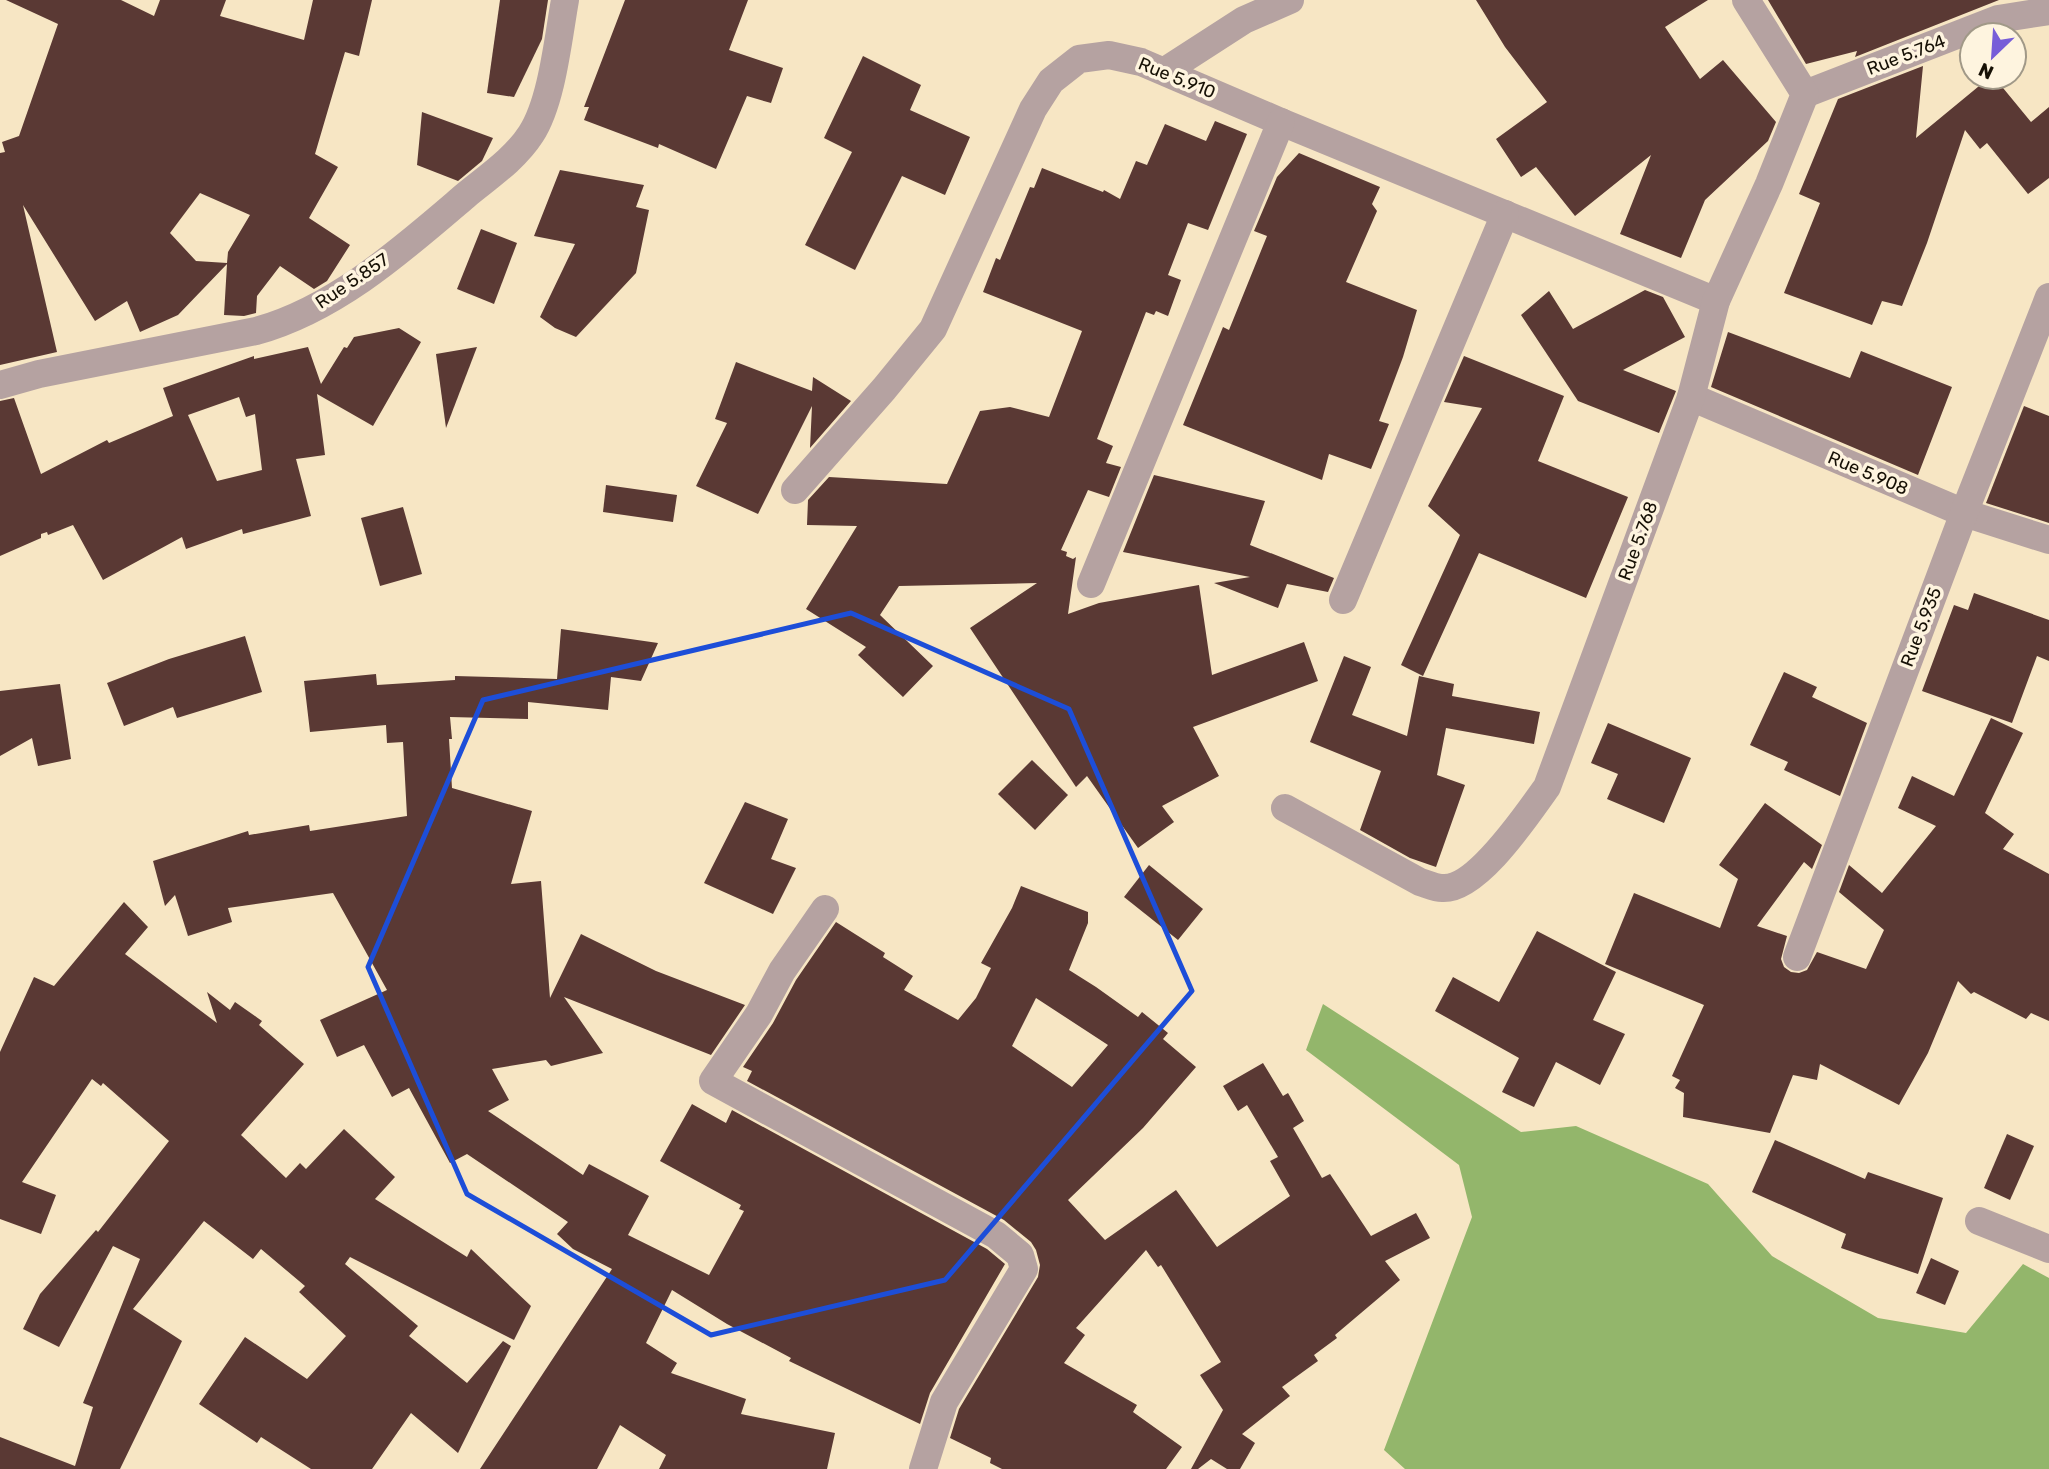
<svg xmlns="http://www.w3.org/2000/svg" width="2049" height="1469" viewBox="0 0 2049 1469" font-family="Rubik,sans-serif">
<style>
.forest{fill:#93b66b}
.building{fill:#5a3934;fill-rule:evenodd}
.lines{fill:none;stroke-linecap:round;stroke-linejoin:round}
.minor{stroke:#b5a2a1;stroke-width:28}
.marked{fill:none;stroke:#1d4ed8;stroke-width:5;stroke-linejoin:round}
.labels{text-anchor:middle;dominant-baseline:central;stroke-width:7;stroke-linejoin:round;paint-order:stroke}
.street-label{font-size:18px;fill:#161005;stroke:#fef4df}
</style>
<rect width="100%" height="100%" fill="#f7e6c4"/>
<path class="forest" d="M1323 1004 1521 1132 1576 1126 1708 1184 1772 1256 1878 1318 1966 1333 2023 1264 2049 1278V1469H1405L1384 1450 1472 1217 1459 1165 1306 1050Z"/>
<g class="building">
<path d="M6 0H121L154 16 160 0H226L220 16 304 40 313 0H372L359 56 345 52 315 154 338 167 309 218 350 245 327 281 314 289 280 266 257 296 256 313 244 316 224 315 227 264 178 315 140 332 127 301 95 321 23 205 57 352 0 365V153L5 152 2 142 19 136 58 24ZM200 193 250 215 228 252 227 263 196 261 170 233Z"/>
<path d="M500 0H548L542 39 514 97 487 93Z"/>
<path d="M625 0H748L729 50 783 68 771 103 747 96 716 169 659 144 658 148 584 120 589 107H584Z"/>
<path d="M1476 0H1708L1665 27 1700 79 1723 60 1776 122 1768 141 1705 200 1681 258 1620 234 1651 155 1575 216 1536 167 1521 177 1496 139 1547 102 1505 47Z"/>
<path d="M1768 0H1999L1855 57 1857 51 1806 64Z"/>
<path d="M863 56 921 85 910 110 970 137 945 195 902 176 855 270 805 245 852 152 824 138Z"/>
<path d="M1923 66 1916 138 1990 77H1994L2031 122 2049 107V178L2028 194 1987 143 1980 149 1965 130 1927 243 1902 306 1882 301 1872 325 1784 293 1820 203 1799 194 1838 99Z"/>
<path d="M422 112 493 138 482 161 458 181 417 165Z"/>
<path d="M1215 121 1247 134 1208 230 1188 223 1168 275 1181 280 1168 316 1156 311 1154 315 1146 312 1097 439 1113 446 1106 463 1121 467 1109 497 1088 490 1061 550 1067 552 1066 556 1073 559 1076 557 1068 614 1099 603 1199 585 1212 675 1304 642 1318 681 1193 727 1219 776 1162 806 1174 822 1138 848 1087 776 1076 787 970 628 1037 583 899 586 880 615 933 666 903 697 858 655 866 647 806 609 857 526 807 525 808 500 829 477 947 484 980 411 1010 407 1049 417 1082 331 983 292 996 258 1000 260 1030 187 1034 188 1042 168 1103 192 1104 190 1120 199 1136 161 1147 165 1165 124 1206 141Z"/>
<path d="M1299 153 1380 187 1372 204 1377 211 1346 282 1417 310 1403 357 1379 421 1389 424 1371 469 1329 454 1322 480 1183 425 1223 327 1229 330 1267 236 1254 231 1277 177Z"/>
<path d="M560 170 644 185 636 207 649 210 636 273 576 337 555 328 540 317 575 244 534 236Z"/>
<path d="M481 229 517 243 494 304 457 289Z"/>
<path d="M1645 290 1663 297 1685 337 1623 370 1676 391 1659 433 1578 401 1521 315 1549 291 1573 329Z"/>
<path d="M399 328 421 342 373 426 317 394 325 455 296 459 311 516 243 534 242 529 186 549 182 537 103 580 73 525 48 535 47 532 41 534V538L0 556V401L14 398 41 474 107 440 109 443 173 416 163 388 254 356V359L308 347 321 384 344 347 347 348 354 337ZM239 397 246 417 255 414 262 470 217 481 188 415Z"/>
<path d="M1728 332 1850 378 1861 351 1952 387 1918 475 1711 387Z"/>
<path d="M477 347 446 428 436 354Z"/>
<path d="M1464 356 1564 396 1538 461 1628 497 1586 598 1479 553 1423 676 1401 665 1460 535 1428 506 1482 408 1444 402Z"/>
<path d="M736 362 812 391 813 377 851 401 810 448 812 406 758 514 696 486 727 423 715 419Z"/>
<path d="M2024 406 2049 416V523L1986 503Z"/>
<path d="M1154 475 1265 501 1250 545 1334 578 1328 592 1287 584 1278 608 1214 583 1250 577 1123 552Z"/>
<path d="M606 485 677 495 673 522 603 512Z"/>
<path d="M403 507 422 574 380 586 361 518Z"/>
<path d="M1974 593 2049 620V661L2037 656 2012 723 1922 691 1954 605 1968 610Z"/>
<path d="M561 629 658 643 641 681 611 677 608 710 528 702V719L450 717 452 739H449L452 788 532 811 511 884 541 881 550 998 581 934 656 971 745 1005 711 1055 564 997 603 1053 551 1066 546 1060 492 1069 509 1100 488 1111 583 1175 589 1164 649 1196 628 1235 709 1275 744 1211 739 1209 741 1205 660 1161 692 1104 726 1123 732 1110 987 1249 1005 1264 930 1393 920 1424 789 1361 791 1358 727 1324 672 1290 646 1343 677 1363 671 1373 746 1399 741 1414 835 1433 827 1469H659L666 1455 620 1425 597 1469H480L612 1269 573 1249 557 1234 568 1222 467 1154 450 1163 409 1088 392 1097 364 1045 337 1057 320 1020 387 990 333 893 228 908 232 922 188 936 175 895 165 906 153 861 248 831 249 835 309 825 310 831 407 816 403 742 387 743 386 725 310 732 304 681 376 674 377 685 455 680V676L557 679Z"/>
<path d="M245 636 262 692 177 718 173 707 124 726 107 683 169 659Z"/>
<path d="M1344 656 1371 667 1352 715 1407 736 1419 676 1454 684 1452 696 1540 712 1534 744 1446 728 1437 775 1465 785 1436 867 1410 858 1360 830 1381 771 1310 742Z"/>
<path d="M1784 672 1817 687 1812 697 1867 723 1840 796 1784 770 1788 762 1750 745Z"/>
<path d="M60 684 71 759 38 766 32 738 0 756V691Z"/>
<path d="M1991 718 2023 733 1985 813 2014 834 2003 849 2049 874V1021L2031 1013 2026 1019 1974 992 1971 994 1958 981 1928 1053 1899 1105 1820 1064 1817 1080 1793 1075 1770 1133 1683 1117 1684 1093 1675 1088 1680 1080 1672 1076 1704 1005 1605 964 1634 893 1720 928 1738 879 1719 865 1765 803 1822 845 1812 869 1804 862 1757 926 1787 936 1781 959 1784 967 1791 972 1799 973 1807 970 1817 952 1866 969 1884 930 1839 892 1849 865 1882 893 1936 826 1898 808 1912 776 1954 796Z"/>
<path d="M1608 723 1691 758 1664 823 1607 799 1618 774 1591 763Z"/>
<path d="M1032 760 1068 795 1035 830 998 794Z"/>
<path d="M745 802 788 819 771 859 796 868 773 914 704 883Z"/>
<path d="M1149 865 1203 909 1178 940 1124 897Z"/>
<path d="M1021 886 1088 912V923L1069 970 1096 987 1138 1017 1142 1012 1168 1033 1163 1039 1196 1067 1143 1128 1068 1200 1105 1240 1176 1190 1217 1247 1290 1196 1270 1161 1278 1157 1247 1105 1238 1111 1223 1086 1263 1063 1283 1096 1288 1093 1304 1121 1293 1128 1322 1178 1330 1174 1371 1236 1416 1213 1430 1238 1385 1261 1400 1280 1335 1335 1337 1338 1314 1355 1318 1361 1282 1387 1290 1396 1242 1434 1255 1443 1240 1469H1227L1211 1459 1198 1469H1191L1223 1410 1200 1375 1221 1362 1161 1265 1158 1267 1146 1250 1076 1328 1085 1335 1064 1363 1137 1405 1133 1412 1182 1447 1166 1469H1002L990 1463 991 1458 950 1438 959 1409 1038 1277 1040 1265 1036 1250 1031 1242 1004 1220 747 1081 752 1071 743 1067 773 1023 796 980 836 922 885 953 883 957 913 976 904 990 958 1020 976 998 991 968 981 963 1012 908ZM1036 998 1108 1045 1072 1087 1012 1046Z"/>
<path d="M124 902 148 927 125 954 217 1023 207 992 230 1010 235 1002 262 1021 259 1025 304 1064 241 1135 286 1178 300 1163 306 1169 344 1129 395 1177 375 1199 467 1257 471 1249 531 1306 514 1340 350 1257 345 1264 418 1326 409 1336 467 1383 503 1341 511 1346 458 1453 411 1413 372 1469H311L261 1437 257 1443 199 1404 245 1337 307 1379 346 1336 299 1292 305 1286 261 1249 253 1259 204 1221 133 1309 182 1341 120 1469H0V1437L75 1466 93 1407 83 1403 140 1259 113 1246 59 1347 23 1329 40 1294 96 1230 98 1232 169 1141 103 1083 101 1086 92 1079 22 1182 56 1195 41 1234 0 1219V1052L34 977 54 986Z"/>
<path d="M1537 931 1616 972 1593 1020 1625 1034 1600 1085 1556 1062 1534 1107 1502 1092 1519 1058 1435 1011 1453 977 1499 1002Z"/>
<path d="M2007 1134 2034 1146 2010 1200 1984 1188Z"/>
<path d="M1775 1140 1865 1179 1868 1172 1943 1198 1918 1274 1841 1248 1846 1234 1752 1192Z"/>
<path d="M1931 1258 1959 1271 1945 1305 1916 1293Z"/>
</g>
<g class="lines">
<g class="minor">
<path d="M1165 71 1244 20 1290 0"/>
<path d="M1805 94 1998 19 2049 11"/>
<path d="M0 385 39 374 256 331C336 309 403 249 465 196 488 177 515 159 531 134 552 102 558 39 565 0"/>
<path d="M1691 397 1964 513 2049 540"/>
<path d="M795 490 884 389 933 329 1033 109 1051 81 1079 59 1109 55 1141 62 1281 122 1716 301"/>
<path d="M1091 584 1281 122"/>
<path d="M1343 600 1505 214"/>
<path d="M1285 808 1420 882C1427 884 1435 888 1442 888 1477 891 1528 813 1547 787L1691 397 1716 301 1769 184 1805 94 1746 0"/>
<path d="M825 909 782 971 759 1014 713 1081 996 1235 1020 1255 1024 1269 944 1402 923 1469"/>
<path d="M1797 957 1964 513 2049 297"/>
<path d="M1979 1221 2049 1249"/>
</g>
</g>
<path class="marked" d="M851 613 1069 709 1192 991 945 1280 711 1335 467 1194 368 967 483 700Z"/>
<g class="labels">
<g class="street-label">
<text transform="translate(1906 55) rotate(-21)">Rue 5.764</text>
<text transform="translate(1177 78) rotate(22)">Rue 5.910</text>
<text transform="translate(352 281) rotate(-34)">Rue 5.857</text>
<text transform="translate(1868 473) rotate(23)">Rue 5.908</text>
<text transform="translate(1638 541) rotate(-70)">Rue 5.768</text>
<text transform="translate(1921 627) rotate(-69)">Rue 5.935</text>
</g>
</g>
<g transform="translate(1993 56) rotate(205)"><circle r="33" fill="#fef4df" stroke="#a19988" stroke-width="2"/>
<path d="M0-5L12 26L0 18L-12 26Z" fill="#775dd8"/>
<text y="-10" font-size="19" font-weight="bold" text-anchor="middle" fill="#161005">N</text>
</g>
</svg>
